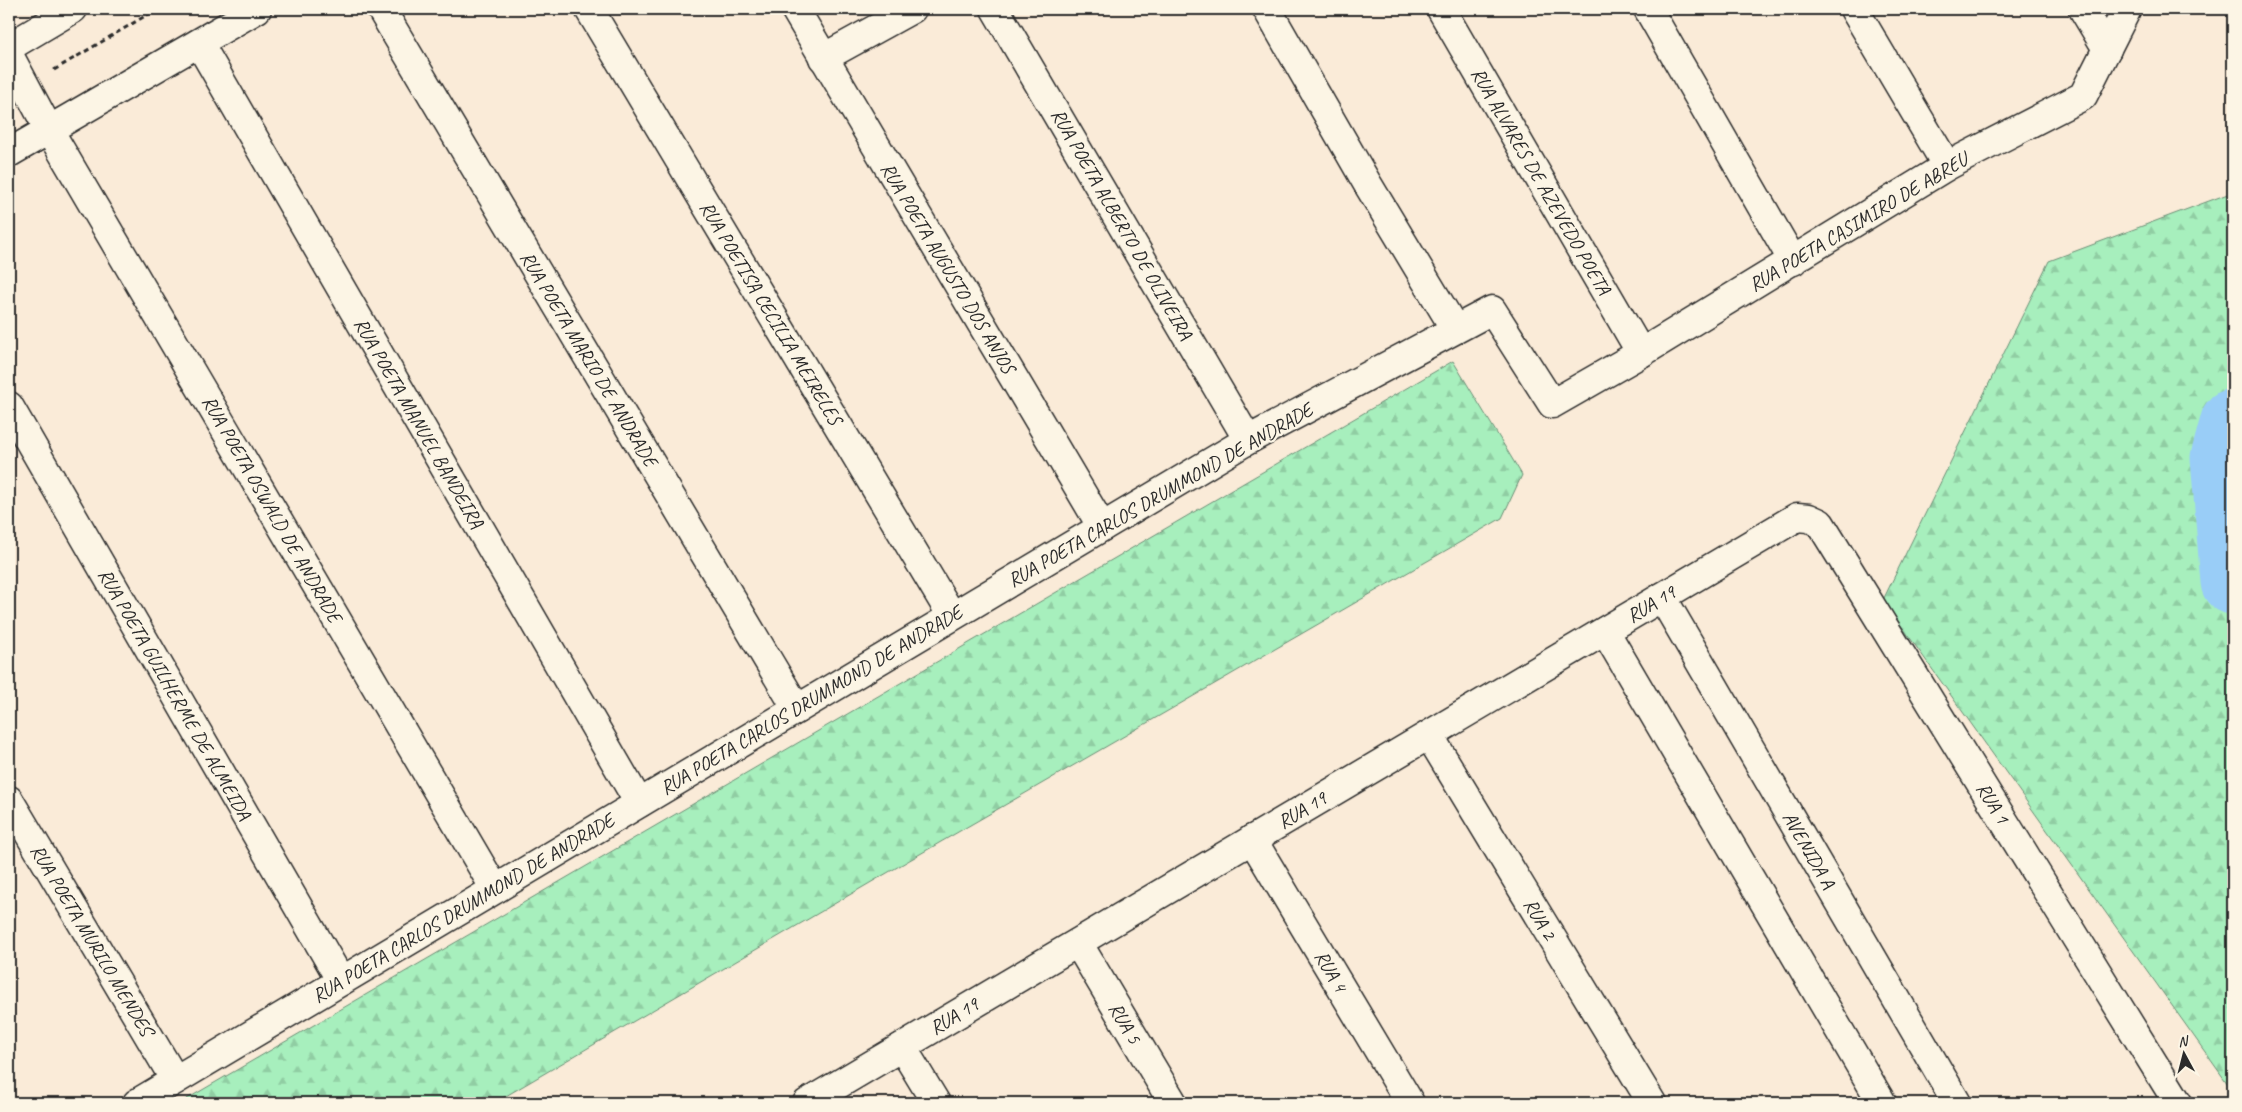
<svg xmlns="http://www.w3.org/2000/svg" width="2242" height="1112" viewBox="0 0 2242 1112" font-family="Caveat,sans-serif">
<style>
.forest{fill:url(#forest-firs);stroke:#698d74}
.lines{fill:none;stroke-linecap:round;stroke-linejoin:round}
.river{stroke:#99cdf7;stroke-width:65}
.minor-casing{stroke:#2b2b2b;stroke-width:31}
.path{stroke:#2b2b2b;stroke-width:3;stroke-dasharray:5 4;stroke-linecap:butt}
.minor{stroke:#fcf5e5;stroke-width:28}
.labels{text-anchor:middle;dominant-baseline:central;stroke-width:4.5;stroke-linejoin:round;paint-order:stroke}
.street-label{font-size:20px;fill:#2b2b2b;stroke:#fcf5e5}
</style>
<defs>
<pattern id="forest-firs" width="22" height="20" patternUnits="userSpaceOnUse" patternTransform="scale(1.25)"><rect width="22" height="20" fill="#a7efbd"/><path d="M5 1l3.5 6h-7zM16 11l3.5 6h-7z" fill="#90cda3"/></pattern>
</defs>
<rect width="100%" height="100%" fill="#faebd8"/>
<filter id="ink" filterUnits="userSpaceOnUse"><feTurbulence type="fractalNoise" baseFrequency=".02" numOctaves="2"/><feDisplacementMap in="SourceGraphic" scale="10" xChannelSelector="R" yChannelSelector="G"/><feConvolveMatrix kernelMatrix="1 2 1 2 8 2 1 2 1" color-interpolation-filters="sRGB"/></filter>
<g filter="url(#ink)">
<g class="forest">
<path d="M2233 192V1103L2230 1087 1883 600 2049 261Z"/>
<path d="M1453 361 1522 475 1502 518 875 880 494 1103H180Z"/>
</g>
<g class="lines">
<path class="river" d="M2233 421 2223 458 2233 582"/>
<g class="minor-casing">
<g id="minor">
<path d="M381 9 797 709"/>
<path d="M589 9 952 616"/>
<path d="M795 9 1102 527"/>
<path d="M995 9 1248 440"/>
<path d="M1267 9 1367 183 1455 329"/>
<path d="M1441 9 1641 353"/>
<path d="M1648 9 1793 261"/>
<path d="M1854 9 1947 166"/>
<path d="M2083 9 2107 49"/>
<path d="M199 43 639 803"/>
<path d="M9 47 73 9"/>
<path d="M9 55 49 130 495 889"/>
<path d="M823 58 912 9"/>
<path d="M9 153 257 9"/>
<path d="M9 406 341 981"/>
<path d="M1662 597 1957 1103"/>
<path d="M1605 631 1882 1103"/>
<path d="M1429 735 1652 1103"/>
<path d="M9 800 175 1080"/>
<path d="M1252 839 1410 1103"/>
<path d="M1078 943 1173 1103"/>
<path d="M902 1047 936 1103"/>
<path d="M137 1103 1248 440 1492 310 1552 404 1641 353 1947 166 2083 96 2127 9"/>
<path d="M807 1103 1797 517 1809 518 1820 523 2178 1103"/>
</g>
</g>
<path class="path" d="M54 70 157 9"/>
<use href="#minor" class="minor"/>
</g>
</g>
<g class="labels">
<g class="street-label">
<text transform="translate(1541 181) rotate(60)">RUA ALVARES DE AZEVEDO POETA</text>
<text transform="translate(1858 222) rotate(-31)">RUA POETA CASIMIRO DE ABREU</text>
<text transform="translate(1122 224) rotate(60)">RUA POETA ALBERTO DE OLIVEIRA</text>
<text transform="translate(948 268) rotate(59)">RUA POETA AUGUSTO DOS ANJOS</text>
<text transform="translate(771 313) rotate(59)">RUA POETISA CECILIA MEIRELES</text>
<text transform="translate(589 359) rotate(59)">RUA POETA MARIO DE ANDRADE</text>
<text transform="translate(419 423) rotate(60)">RUA POETA MANUEL BANDEIRA</text>
<text transform="translate(1160 495) rotate(-30)">RUA POETA CARLOS DRUMMOND DE ANDRADE</text>
<text transform="translate(272 509) rotate(60)">RUA POETA OSWALD DE ANDRADE</text>
<text transform="translate(1651 604) rotate(-31)">RUA 19</text>
<text transform="translate(175 694) rotate(60)">RUA POETA GUILHERME DE ALMEIDA</text>
<text transform="translate(811 700) rotate(-31)">RUA POETA CARLOS DRUMMOND DE ANDRADE</text>
<text transform="translate(1993 803) rotate(58)">RUA 1</text>
<text transform="translate(1302 810) rotate(-31)">RUA 19</text>
<text transform="translate(1809 850) rotate(60)">AVENIDA A</text>
<text transform="translate(463 908) rotate(-31)">RUA POETA CARLOS DRUMMOND DE ANDRADE</text>
<text transform="translate(1540 919) rotate(59)">RUA 2</text>
<text transform="translate(92 940) rotate(59)">RUA POETA MURILO MENDES</text>
<text transform="translate(1331 971) rotate(59)">RUA 4</text>
<text transform="translate(954 1016) rotate(-31)">RUA 19</text>
<text transform="translate(1125 1023) rotate(59)">RUA 5</text>
</g>
</g>
<rect width="2242" height="1112" fill="none" stroke="#fcf5e5" stroke-width="30"/>
<rect x="15" y="15" width="2212" height="1082" fill="none" stroke="#2b2b2b" stroke-width="2" filter="url(#ink)"/>
<g transform="translate(2184 1054) rotate(353)" stroke="#fcf5e5" stroke-width="4" paint-order="stroke">
<path d="M0-4L9 19L0 12L-9 19Z" fill="#2b2b2b"/>
<text y="-8" font-size="14" font-weight="bold" text-anchor="middle" fill="#2b2b2b">N</text>
</g>
</svg>
